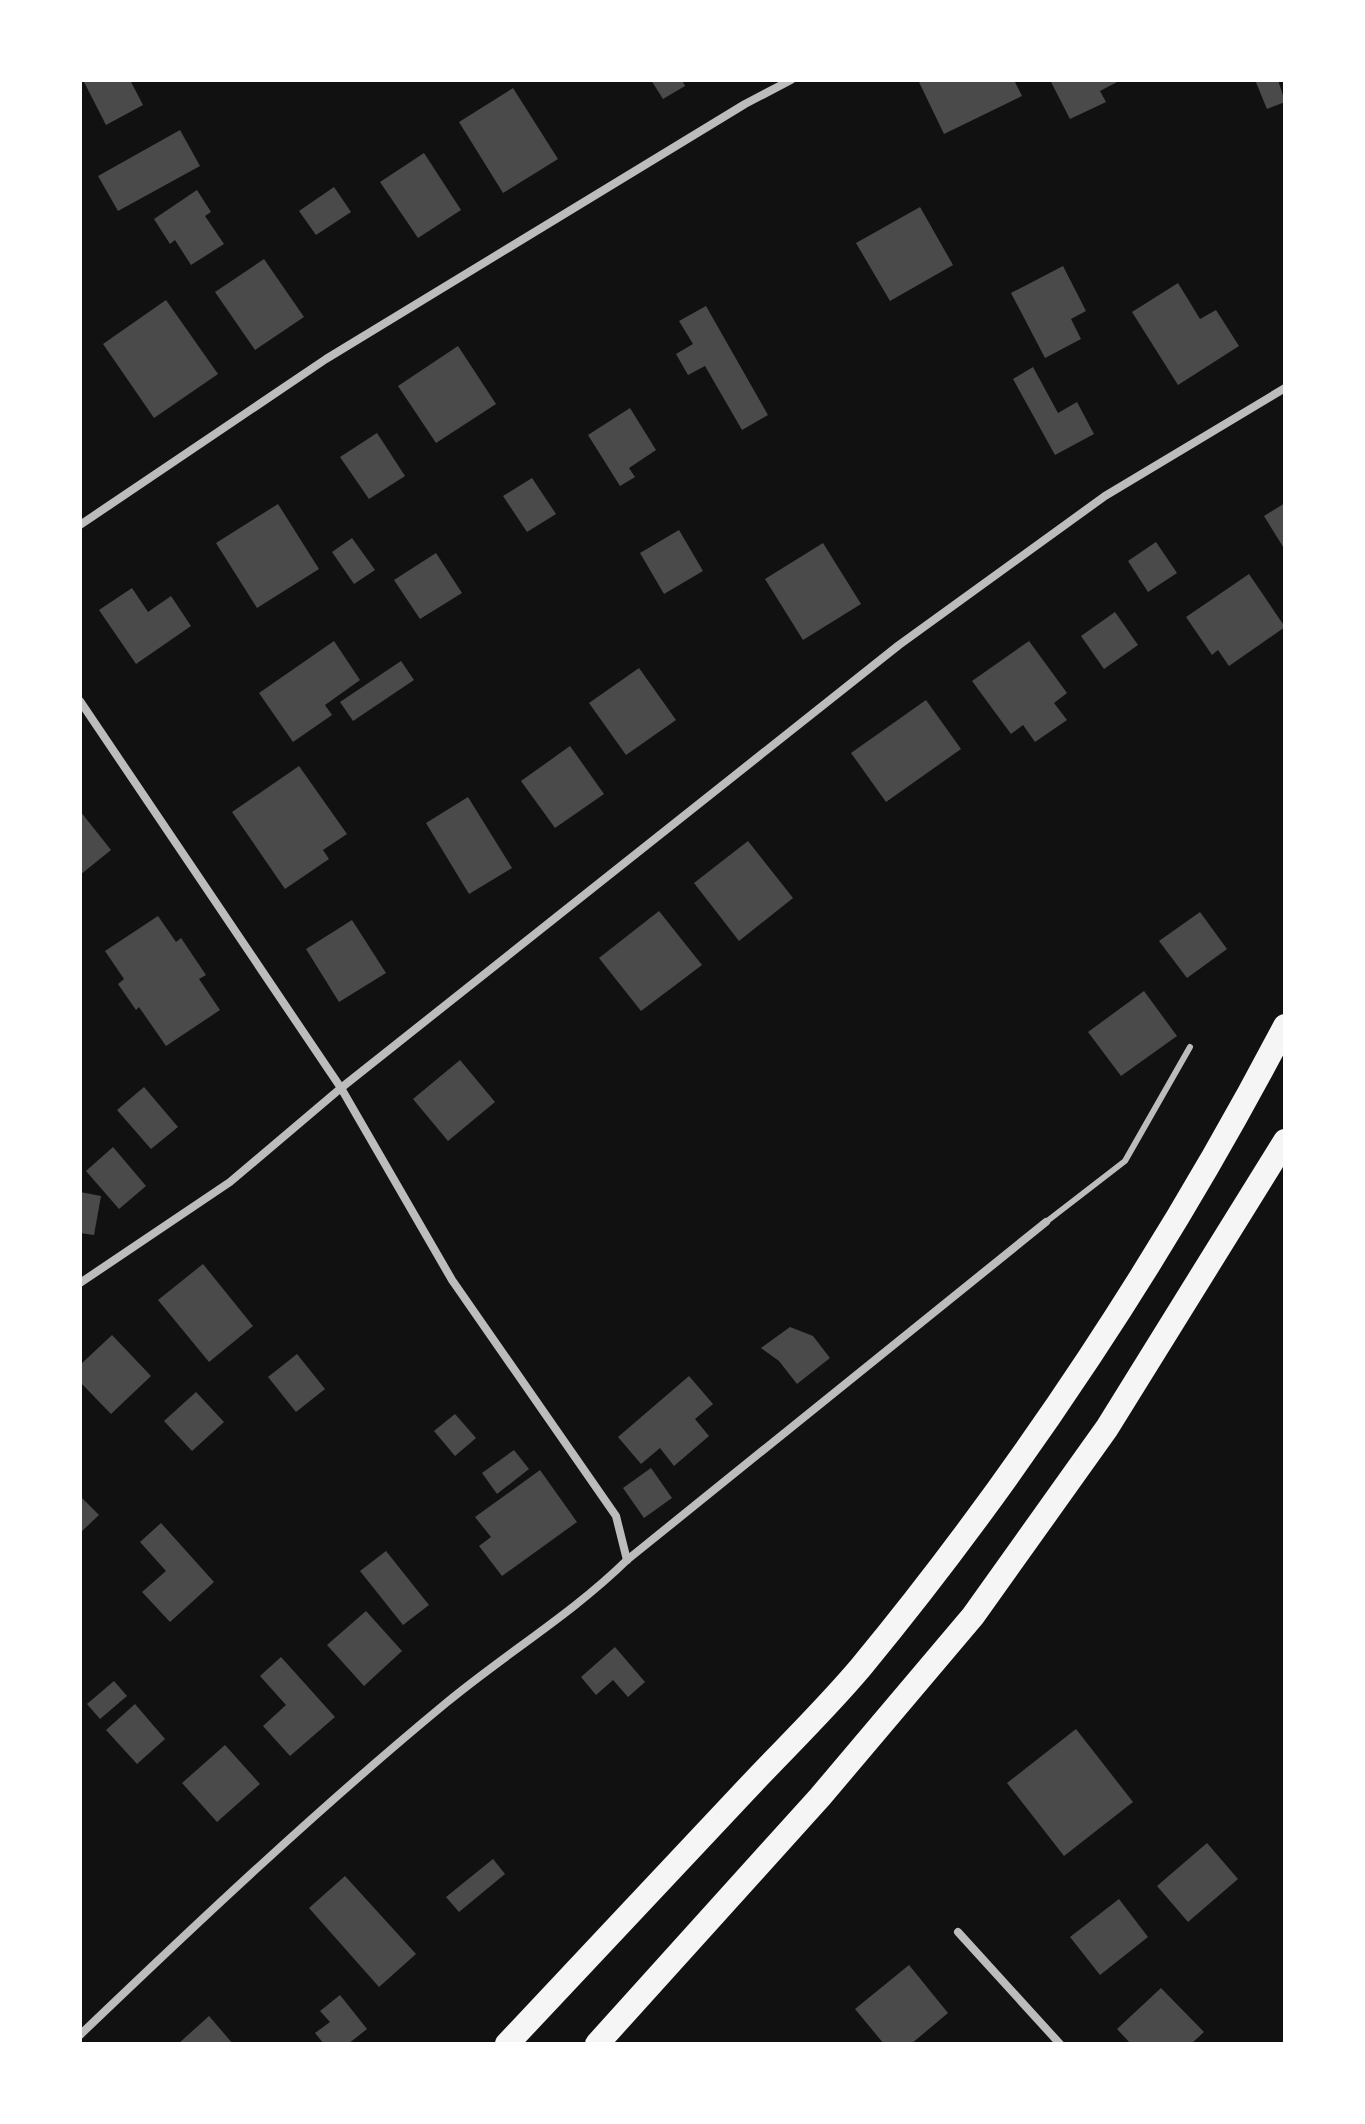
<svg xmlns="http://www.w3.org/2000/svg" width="1365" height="2124" viewBox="0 0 1365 2124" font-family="'Alegreya Sans',sans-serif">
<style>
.building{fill:#4a4a4a}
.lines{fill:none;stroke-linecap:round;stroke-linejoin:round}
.service{stroke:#bcbcbc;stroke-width:6}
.minor{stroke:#bcbcbc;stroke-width:8}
.motorway{stroke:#f5f5f5;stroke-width:24}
</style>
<rect width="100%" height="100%" fill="#111"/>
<g class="building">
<path d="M83 80H130L143 105 106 125Z"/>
<path d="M651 80H682L685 86 663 99Z"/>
<path d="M918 80H1014L1022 96 944 134Z"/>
<path d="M1050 80H1121L1100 91 1106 102 1070 119Z"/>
<path d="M1255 80H1278L1285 102 1267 109Z"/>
<path d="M513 88 558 159 503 193 459 122Z"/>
<path d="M180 130 200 166 118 211 98 176Z"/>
<path d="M424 153 461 210 418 238 380 182Z"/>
<path d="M334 187 351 212 316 235 299 211Z"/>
<path d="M197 190 211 212 205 216 224 244 191 265 175 240 170 244 154 219Z"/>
<path d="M920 207 953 265 890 301 856 243Z"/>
<path d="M264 259 304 317 255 350 215 292Z"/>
<path d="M1063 266 1086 311 1071 319 1081 339 1045 358 1011 293Z"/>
<path d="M1178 283 1200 319 1216 310 1239 346 1178 385 1132 312Z"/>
<path d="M166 300 218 374 154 418 103 344Z"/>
<path d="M706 306 768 415 742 430 705 366 688 375 676 354 693 344 679 321Z"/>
<path d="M458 346 496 404 436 443 398 386Z"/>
<path d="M1033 367 1058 413 1077 402 1094 434 1055 455 1013 379Z"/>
<path d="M630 408 656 450 629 468 635 477 620 486 588 435Z"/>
<path d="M377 433 405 476 369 499 340 457Z"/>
<path d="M532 478 556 514 527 532 503 496Z"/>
<path d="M1285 503V550L1264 516Z"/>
<path d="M278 504 319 569 257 608 216 543Z"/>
<path d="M679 530 703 571 664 594 640 553Z"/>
<path d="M352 538 375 570 354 584 332 552Z"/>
<path d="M1156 542 1177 573 1148 592 1128 561Z"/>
<path d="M823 543 861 604 803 640 765 579Z"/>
<path d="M436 553 462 593 420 619 394 580Z"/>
<path d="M1249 574 1285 627 1229 666 1218 650 1212 655 1186 617Z"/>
<path d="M132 588 148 612 171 596 191 626 136 664 99 610Z"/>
<path d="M1115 612 1138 645 1104 669 1081 636Z"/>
<path d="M334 641 360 680 325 705 332 715 293 742 259 693Z"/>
<path d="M1029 641 1067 693 1054 703 1067 720 1035 742 1023 725 1011 734 972 681Z"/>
<path d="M401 661 414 680 353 721 340 702Z"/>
<path d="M639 668 676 720 626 755 589 703Z"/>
<path d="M926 700 961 749 886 802 851 753Z"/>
<path d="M570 746 604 794 555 828 521 781Z"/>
<path d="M299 766 347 834 323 850 329 859 285 889 232 812Z"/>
<path d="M468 797 512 868 469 894 426 823Z"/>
<path d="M80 811 111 850 80 875Z"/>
<path d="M748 841 793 898 739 941 694 883Z"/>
<path d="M659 911 702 965 641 1011 599 958Z"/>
<path d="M1200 912 1227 949 1187 978 1159 941Z"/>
<path d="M158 916 176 942 181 938 206 975 199 979 220 1010 166 1046 139 1007 136 1010 118 984 124 979 105 951Z"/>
<path d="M352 920 386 973 339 1002 306 949Z"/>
<path d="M1144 991 1177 1036 1121 1076 1088 1032Z"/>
<path d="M460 1060 495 1102 448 1141 413 1099Z"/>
<path d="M144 1087 178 1127 151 1149 117 1110Z"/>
<path d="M113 1147 146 1186 119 1209 86 1171Z"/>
<path d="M80 1192 101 1196 94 1235 80 1233Z"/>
<path d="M203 1264 253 1326 209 1362 158 1300Z"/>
<path d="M790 1327 813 1336 830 1358 797 1384 779 1361 761 1348Z"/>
<path d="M112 1335 151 1376 111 1414 80 1382V1365Z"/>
<path d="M297 1354 325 1389 296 1412 268 1377Z"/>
<path d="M689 1376 713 1404 695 1419 709 1436 674 1466 660 1448 641 1464 618 1437Z"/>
<path d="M196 1392 224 1422 192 1451 164 1421Z"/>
<path d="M455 1414 476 1438 455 1456 434 1431Z"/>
<path d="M514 1450 529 1469 497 1494 482 1473Z"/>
<path d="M651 1468 672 1498 644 1518 623 1488Z"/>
<path d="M540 1470 577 1522 502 1576 479 1546 491 1537 475 1517Z"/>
<path d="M80 1496 99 1515 80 1533Z"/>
<path d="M161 1523 214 1582 170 1622 142 1592 166 1571 140 1542Z"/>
<path d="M386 1551 429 1605 403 1625 360 1571Z"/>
<path d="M366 1611 402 1651 364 1686 327 1645Z"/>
<path d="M615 1647 645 1682 628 1697 613 1680 596 1695 581 1677Z"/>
<path d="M281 1657 335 1717 290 1756 263 1726 286 1705 260 1676Z"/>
<path d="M114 1681 127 1696 100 1719 87 1704Z"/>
<path d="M135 1704 165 1739 137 1764 106 1730Z"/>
<path d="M1076 1729 1133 1802 1064 1856 1007 1783Z"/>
<path d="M225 1745 260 1784 217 1822 182 1783Z"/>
<path d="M1207 1843 1238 1879 1188 1922 1157 1886Z"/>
<path d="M493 1859 505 1874 459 1912 446 1897Z"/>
<path d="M345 1876 416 1954 379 1987 309 1908Z"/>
<path d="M1119 1899 1148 1937 1100 1975 1070 1937Z"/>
<path d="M909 1965 948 2013 911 2044H884L855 2009Z"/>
<path d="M1161 1988 1204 2032 1191 2044H1131L1117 2029Z"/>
<path d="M340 1995 367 2029 348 2044H324L315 2033 330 2022 320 2011Z"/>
<path d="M209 2016 233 2044H178Z"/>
</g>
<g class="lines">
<path class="service" d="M1046 1222 1125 1161 1190 1047"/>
<g class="minor">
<path d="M80 525 326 359 745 104 791 80"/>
<path d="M80 701 341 1088 452 1280 616 1516 627 1560"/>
<path d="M80 1283 230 1182 341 1088 899 645 1105 496 1285 388"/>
<path d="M958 1932 1060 2044"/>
<path d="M80 2035C199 1921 319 1808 446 1703 505 1654 572 1614 627 1560L1046 1222"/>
</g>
<g class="motorway">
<path d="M507 2044C585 1961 664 1877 742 1794 781 1752 824 1711 861 1667 1021 1473 1169 1248 1285 1026"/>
<path d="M597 2044 820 1797 973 1616 1107 1428 1285 1141"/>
</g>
</g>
<rect width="1365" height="2124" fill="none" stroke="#ffffff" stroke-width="164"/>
</svg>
